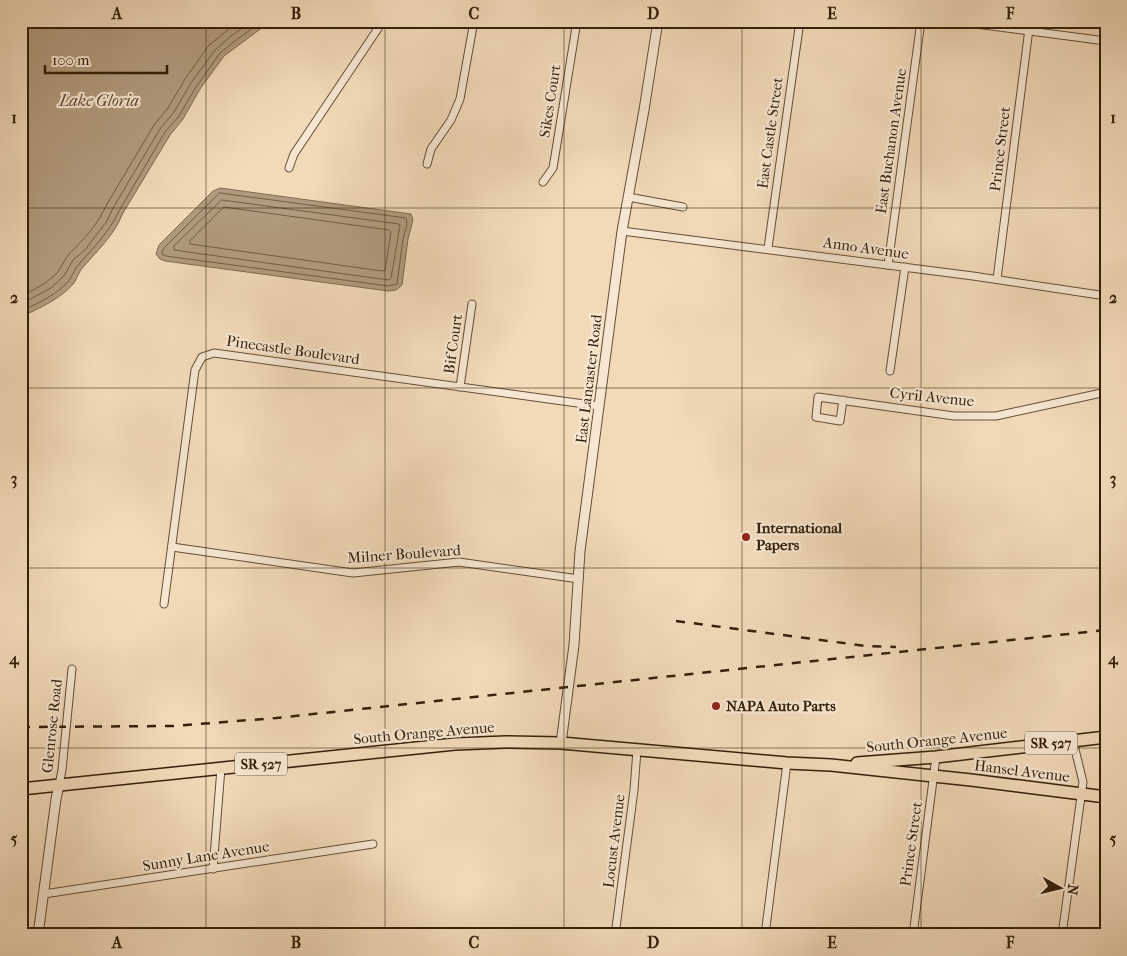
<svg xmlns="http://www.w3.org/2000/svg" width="1127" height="956" viewBox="0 0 1127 956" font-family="'IM FELL French Canon',serif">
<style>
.water{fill:#b19b7e;stroke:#7f6a50}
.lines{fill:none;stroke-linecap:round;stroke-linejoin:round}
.shore{stroke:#725e44;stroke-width:1}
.minor-casing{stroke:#644e36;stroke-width:9}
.tertiary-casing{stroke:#644e36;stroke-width:11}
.primary-casing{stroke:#34200a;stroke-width:14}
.minor{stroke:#f7e7d2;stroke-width:7}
.tertiary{stroke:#f7e7d2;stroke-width:9}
.primary{stroke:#f2dab9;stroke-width:11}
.rail{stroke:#34200a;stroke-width:2.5;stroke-dasharray:9 9;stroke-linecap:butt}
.grid{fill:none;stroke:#34200a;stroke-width:1;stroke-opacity:0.55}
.poi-dot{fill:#8f2418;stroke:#f7e7d2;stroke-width:2}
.labels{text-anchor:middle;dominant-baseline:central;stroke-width:4.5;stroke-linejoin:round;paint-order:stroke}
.shield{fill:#f7e7d2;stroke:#6e5c46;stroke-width:1}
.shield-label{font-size:14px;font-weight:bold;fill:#34200a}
.street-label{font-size:15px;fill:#34200a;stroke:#f7e7d2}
.poi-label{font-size:15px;font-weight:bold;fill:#34200a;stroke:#f7e7d2;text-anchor:start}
.water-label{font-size:16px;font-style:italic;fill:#604b33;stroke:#f7e7d2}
.neatline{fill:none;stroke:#34200a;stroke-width:2}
.grid-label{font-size:16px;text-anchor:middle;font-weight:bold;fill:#34200a}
</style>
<rect width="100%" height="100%" fill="#f2dab9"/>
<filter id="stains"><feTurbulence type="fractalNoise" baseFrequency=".004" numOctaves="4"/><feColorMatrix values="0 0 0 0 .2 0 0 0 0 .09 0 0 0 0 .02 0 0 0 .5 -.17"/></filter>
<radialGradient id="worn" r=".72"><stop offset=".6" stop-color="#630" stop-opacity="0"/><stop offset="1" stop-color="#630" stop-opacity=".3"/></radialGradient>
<g class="water">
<path d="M21 21H271L224 56 200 89 183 119 170 135 123 213C114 235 99 249 84 266 79 271 77 278 74 283 61 299 39 308 21 317Z"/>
<path d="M220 188 411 214 413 220 408 239 402 285 396 290 388 291 165 261 160 259 156 254 159 245 213 191Z"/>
</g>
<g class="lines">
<g class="shore">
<path d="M220 193 406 218 407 225 403 239 397 284 388 286 166 256 162 254V252L164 248Z"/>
<path d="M222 200 399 224 400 226 391 278 388 280 174 250V246Z"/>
<path d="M224 207 389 230 391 232 385 270 382 271 190 244V241Z"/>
<path d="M21 296C34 290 47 283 57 273 62 267 64 259 70 253 85 238 98 224 107 204L154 125 168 108 185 79 209 45 239 21"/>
<path d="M21 304 51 288 64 276 73 260 85 250 107 221 113 208 160 129 174 112 191 83 215 50 231 36 252 21"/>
<path d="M21 311C38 303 58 295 70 279 73 274 75 268 80 263 95 246 109 232 119 211L165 132 179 116 196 87 220 53 235 41 262 21"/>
</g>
<g class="minor-casing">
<g id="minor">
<path d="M952 21 1106 41"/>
<path d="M427 164 431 149 451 120 460 99 474 21"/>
<path d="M289 168 294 154 383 21"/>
<path d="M543 182 553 168 577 21"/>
<path d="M628 197 683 207"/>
<path d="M622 231 973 276 1106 296"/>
<path d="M768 248 800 21"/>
<path d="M888 265 921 21"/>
<path d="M997 279 1030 21"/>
<path d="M1103 296 1106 277"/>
<path d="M890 371 905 267"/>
<path d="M460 387 472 304"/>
<path d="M1103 392 1106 374"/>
<path d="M843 400 840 421 816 417 818 397 954 416H996L1106 392"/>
<path d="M172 547 353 573 459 562 579 579"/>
<path d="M164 604 195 370 202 357 214 353 599 406"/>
<path d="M59 785 62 770 72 669"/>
<path d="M213 869 221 768"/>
<path d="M44 894 373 844"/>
<path d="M615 935 634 790 637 750"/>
<path d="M765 935 787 763"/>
<path d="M913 935 936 757"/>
<path d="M1062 935 1083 782 1073 741"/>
</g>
</g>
<g class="tertiary-casing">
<g id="tertiary">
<path d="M561 743 574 645 580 551 622 231 644 110 658 21"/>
<path d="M38 935 56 799 59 785"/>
</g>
</g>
<g class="primary-casing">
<g id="primary">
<path d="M857 763 936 757 1106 737"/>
<path d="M21 789 455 744 506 742 561 743 787 763 831 765 971 780 1106 797"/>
</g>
</g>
<use href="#minor" class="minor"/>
<use href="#tertiary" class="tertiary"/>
<use href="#primary" class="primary"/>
<g class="rail">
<path d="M676 621 866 646 896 647"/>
<path d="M21 727 173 726 276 718 1106 630"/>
</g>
</g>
<path class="grid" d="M206 21V935M385 21V935M564 21V935M742 21V935M921 21V935M21 208H1106M21 388H1106M21 568H1106M21 748H1106"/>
<g class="poi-dot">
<circle cx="746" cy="537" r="5"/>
<circle cx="716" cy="706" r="5"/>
</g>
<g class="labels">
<g class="shield">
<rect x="1025" y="731.5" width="52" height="23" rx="4"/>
<rect x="235" y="752.5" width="52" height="23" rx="4"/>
</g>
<g class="shield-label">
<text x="1051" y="743">SR 527</text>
<text x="261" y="764">SR 527</text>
</g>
<g class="street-label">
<text transform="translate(550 101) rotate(-81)">Sikes Court</text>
<text transform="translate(770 133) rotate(-82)">East Castle Street</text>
<text transform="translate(891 141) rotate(-82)">East Buchanon Avenue</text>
<text transform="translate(1000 149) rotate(-83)">Prince Street</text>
<text transform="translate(866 248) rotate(8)">Anno Avenue</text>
<text transform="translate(453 344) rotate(-82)">Bif Court</text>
<text transform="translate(293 350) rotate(8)">Pinecastle Boulevard</text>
<text transform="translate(589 379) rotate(-83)">East Lancaster Road</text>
<text transform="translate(932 397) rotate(6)">Cyril Avenue</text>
<text transform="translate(404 554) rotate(-4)">Milner Boulevard</text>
<text transform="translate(52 726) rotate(-84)">Glenrose Road</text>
<text transform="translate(424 733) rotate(-5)">South Orange Avenue</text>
<text transform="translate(937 740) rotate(-6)">South Orange Avenue</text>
<text transform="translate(1022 771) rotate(7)">Hansel Avenue</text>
<text transform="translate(614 841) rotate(-83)">Locust Avenue</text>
<text transform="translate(911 844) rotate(-82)">Prince Street</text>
<text transform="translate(206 856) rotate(-9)">Sunny Lane Avenue</text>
</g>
<g class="poi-label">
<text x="756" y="528">International<tspan x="756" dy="17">Papers</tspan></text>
<text x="726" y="706">NAPA Auto Parts</text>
</g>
<g class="water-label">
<text x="99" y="100">Lake Gloria</text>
</g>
</g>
<rect width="1127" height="956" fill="none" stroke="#f2dab9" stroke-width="55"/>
<g transform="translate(1060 888) rotate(98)" stroke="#f7e7d2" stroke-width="4" paint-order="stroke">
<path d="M0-4L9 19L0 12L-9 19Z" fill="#34200a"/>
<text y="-8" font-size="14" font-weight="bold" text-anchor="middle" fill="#34200a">N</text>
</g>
<path d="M45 65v8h122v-8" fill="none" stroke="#34200a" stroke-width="2.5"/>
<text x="52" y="65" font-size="15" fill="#34200a" stroke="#f7e7d2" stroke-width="4" paint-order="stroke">100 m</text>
<rect x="28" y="28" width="1072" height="900" class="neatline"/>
<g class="grid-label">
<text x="117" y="19">A</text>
<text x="296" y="19">B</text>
<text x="474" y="19">C</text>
<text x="653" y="19">D</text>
<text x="832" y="19">E</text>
<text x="1010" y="19">F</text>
<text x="14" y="123">1</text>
<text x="1113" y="123">1</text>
<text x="14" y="303">2</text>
<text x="1113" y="303">2</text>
<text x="14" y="484">3</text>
<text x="1113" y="484">3</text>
<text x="14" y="664">4</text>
<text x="1113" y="664">4</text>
<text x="14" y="844">5</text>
<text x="1113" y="844">5</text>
<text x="117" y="948">A</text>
<text x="296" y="948">B</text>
<text x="474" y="948">C</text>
<text x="653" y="948">D</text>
<text x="832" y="948">E</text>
<text x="1010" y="948">F</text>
</g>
<rect width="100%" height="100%" filter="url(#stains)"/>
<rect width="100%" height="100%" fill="url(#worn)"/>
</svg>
